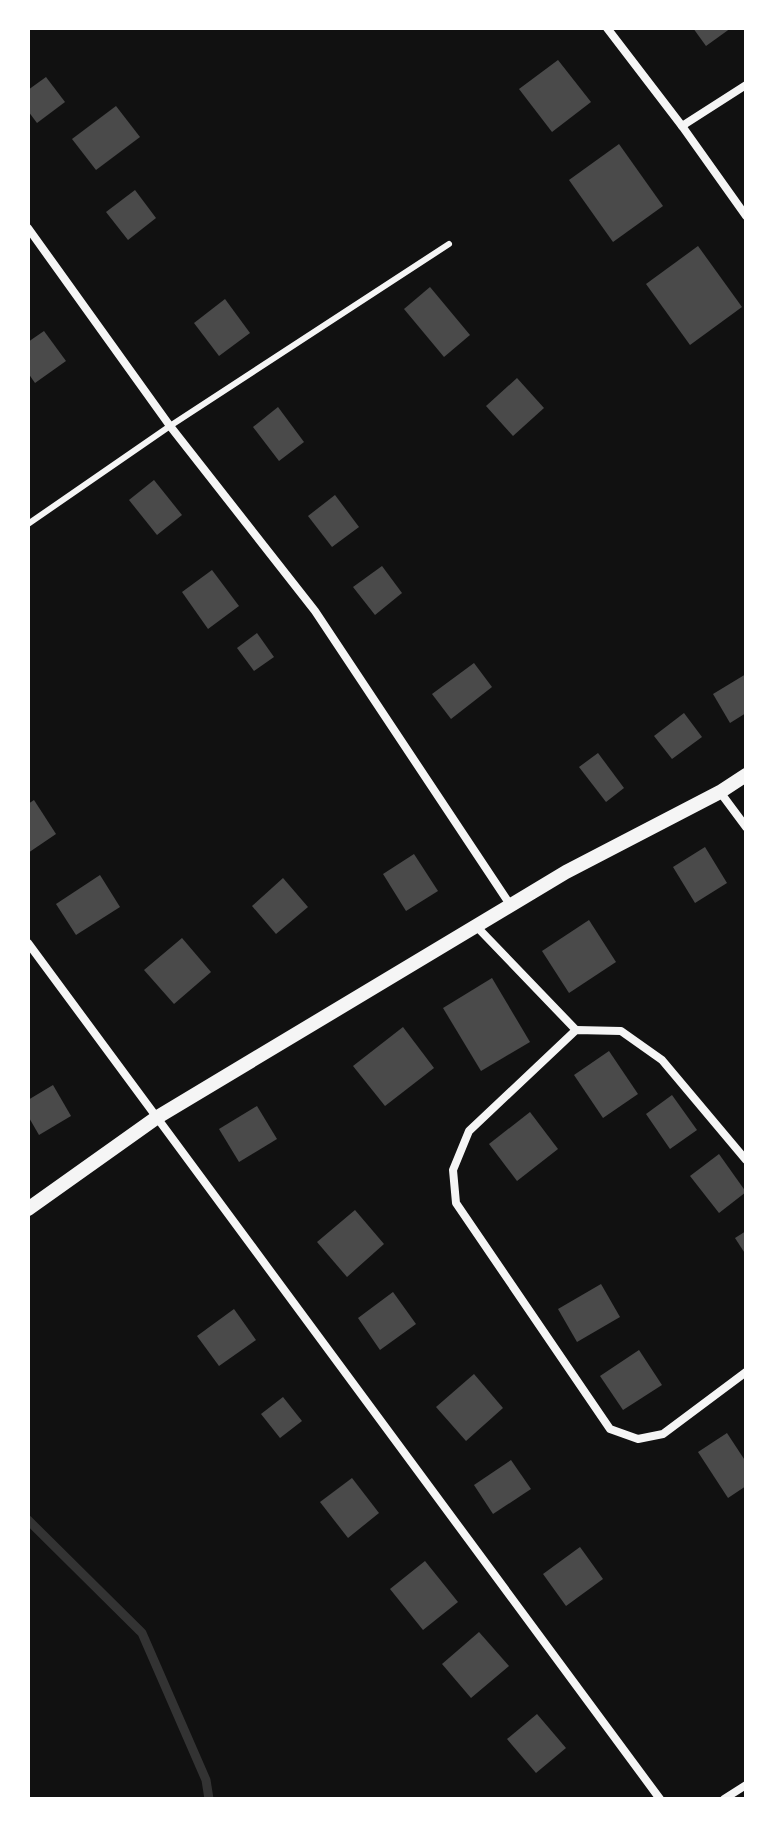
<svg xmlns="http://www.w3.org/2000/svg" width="774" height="1827" viewBox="0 0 774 1827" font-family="'Golos Text',sans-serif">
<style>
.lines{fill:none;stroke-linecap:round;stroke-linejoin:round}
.stream{stroke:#333;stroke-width:9}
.building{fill:#4a4a4a}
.service{stroke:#f5f5f5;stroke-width:6}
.minor{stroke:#f5f5f5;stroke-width:8}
.tertiary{stroke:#f5f5f5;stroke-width:14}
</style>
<rect width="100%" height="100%" fill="#111"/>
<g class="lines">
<path class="stream" d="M28 1520 142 1633 206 1780 209 1799"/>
</g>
<g class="building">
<path d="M693 28H731L706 46Z"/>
<path d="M558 60 591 102 552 132 519 89Z"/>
<path d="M46 77 65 102 37 123 28 111V90Z"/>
<path d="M116 106 140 137 96 170 72 139Z"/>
<path d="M619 144 663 206 613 242 569 180Z"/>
<path d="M135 190 156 218 128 240 106 212Z"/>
<path d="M698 246 742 307 690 345 646 284Z"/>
<path d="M430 287 470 335 444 357 404 309Z"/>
<path d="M225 299 250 333 219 356 194 323Z"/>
<path d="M44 331 66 361 35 383 28 373V342Z"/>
<path d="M517 378 544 408 513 436 486 406Z"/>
<path d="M278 407 304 442 279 461 253 427Z"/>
<path d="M154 480 182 515 157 535 129 500Z"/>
<path d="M335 495 359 527 332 547 308 516Z"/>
<path d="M382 566 402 593 375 615 353 587Z"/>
<path d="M212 570 239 606 208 629 182 592Z"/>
<path d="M257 633 274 657 254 671 237 648Z"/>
<path d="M474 663 492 687 451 719 432 694Z"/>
<path d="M746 674V713L730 723 713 694Z"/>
<path d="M684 713 702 737 672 759 654 736Z"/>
<path d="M598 753 624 788 606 802 579 767Z"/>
<path d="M34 800 56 834 28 853V804Z"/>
<path d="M705 847 727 883 695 903 673 867Z"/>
<path d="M414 854 438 891 406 911 383 874Z"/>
<path d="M100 875 120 907 76 935 56 904Z"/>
<path d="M283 878 308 907 276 934 252 906Z"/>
<path d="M589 920 616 962 569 993 542 951Z"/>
<path d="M182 938 211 972 174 1004 144 970Z"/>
<path d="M492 978 530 1042 481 1071 443 1008Z"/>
<path d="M403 1027 434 1068 385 1106 353 1066Z"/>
<path d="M609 1051 638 1094 603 1118 574 1075Z"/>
<path d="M53 1085 71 1116 39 1135 28 1116V1100Z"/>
<path d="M672 1095 697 1130 670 1149 646 1114Z"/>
<path d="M257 1106 277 1139 239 1162 219 1129Z"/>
<path d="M530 1112 558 1149 517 1181 489 1144Z"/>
<path d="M719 1154 746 1192 719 1213 690 1176Z"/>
<path d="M355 1210 384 1244 347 1277 317 1242Z"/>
<path d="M746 1231V1255L735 1238Z"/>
<path d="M601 1284 620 1317 577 1342 558 1309Z"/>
<path d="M393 1292 416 1324 380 1350 358 1318Z"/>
<path d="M234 1309 256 1340 219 1366 197 1336Z"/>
<path d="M639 1350 662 1385 623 1410 600 1376Z"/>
<path d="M474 1374 503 1408 466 1441 436 1407Z"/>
<path d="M283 1397 302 1421 280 1438 261 1414Z"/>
<path d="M727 1433 746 1462V1486L728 1498 698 1452Z"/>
<path d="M511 1460 531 1489 493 1514 474 1485Z"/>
<path d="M352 1478 379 1513 348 1538 320 1502Z"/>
<path d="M580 1547 603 1579 566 1606 543 1574Z"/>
<path d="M425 1561 458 1602 423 1630 390 1589Z"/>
<path d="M479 1632 509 1666 471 1698 442 1664Z"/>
<path d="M537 1714 566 1748 536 1773 507 1739Z"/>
</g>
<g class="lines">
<path class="service" d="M28 524 170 426 449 244"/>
<g class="minor">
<path d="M607 28 682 126 746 216"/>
<path d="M682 126 746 85"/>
<path d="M28 228 170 426 315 611 511 906"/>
<path d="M720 792 746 827"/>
<path d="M477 927 576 1030"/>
<path d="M28 943 660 1799"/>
<path d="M746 1160 662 1060 621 1031 576 1030 469 1131 453 1170 456 1203 610 1429 638 1439 663 1434 746 1372"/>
<path d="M724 1799 746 1785"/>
</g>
<path class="tertiary" d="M28 1209 156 1118 566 872 720 792 746 775"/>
</g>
<rect width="774" height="1827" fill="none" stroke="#ffffff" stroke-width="60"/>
</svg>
